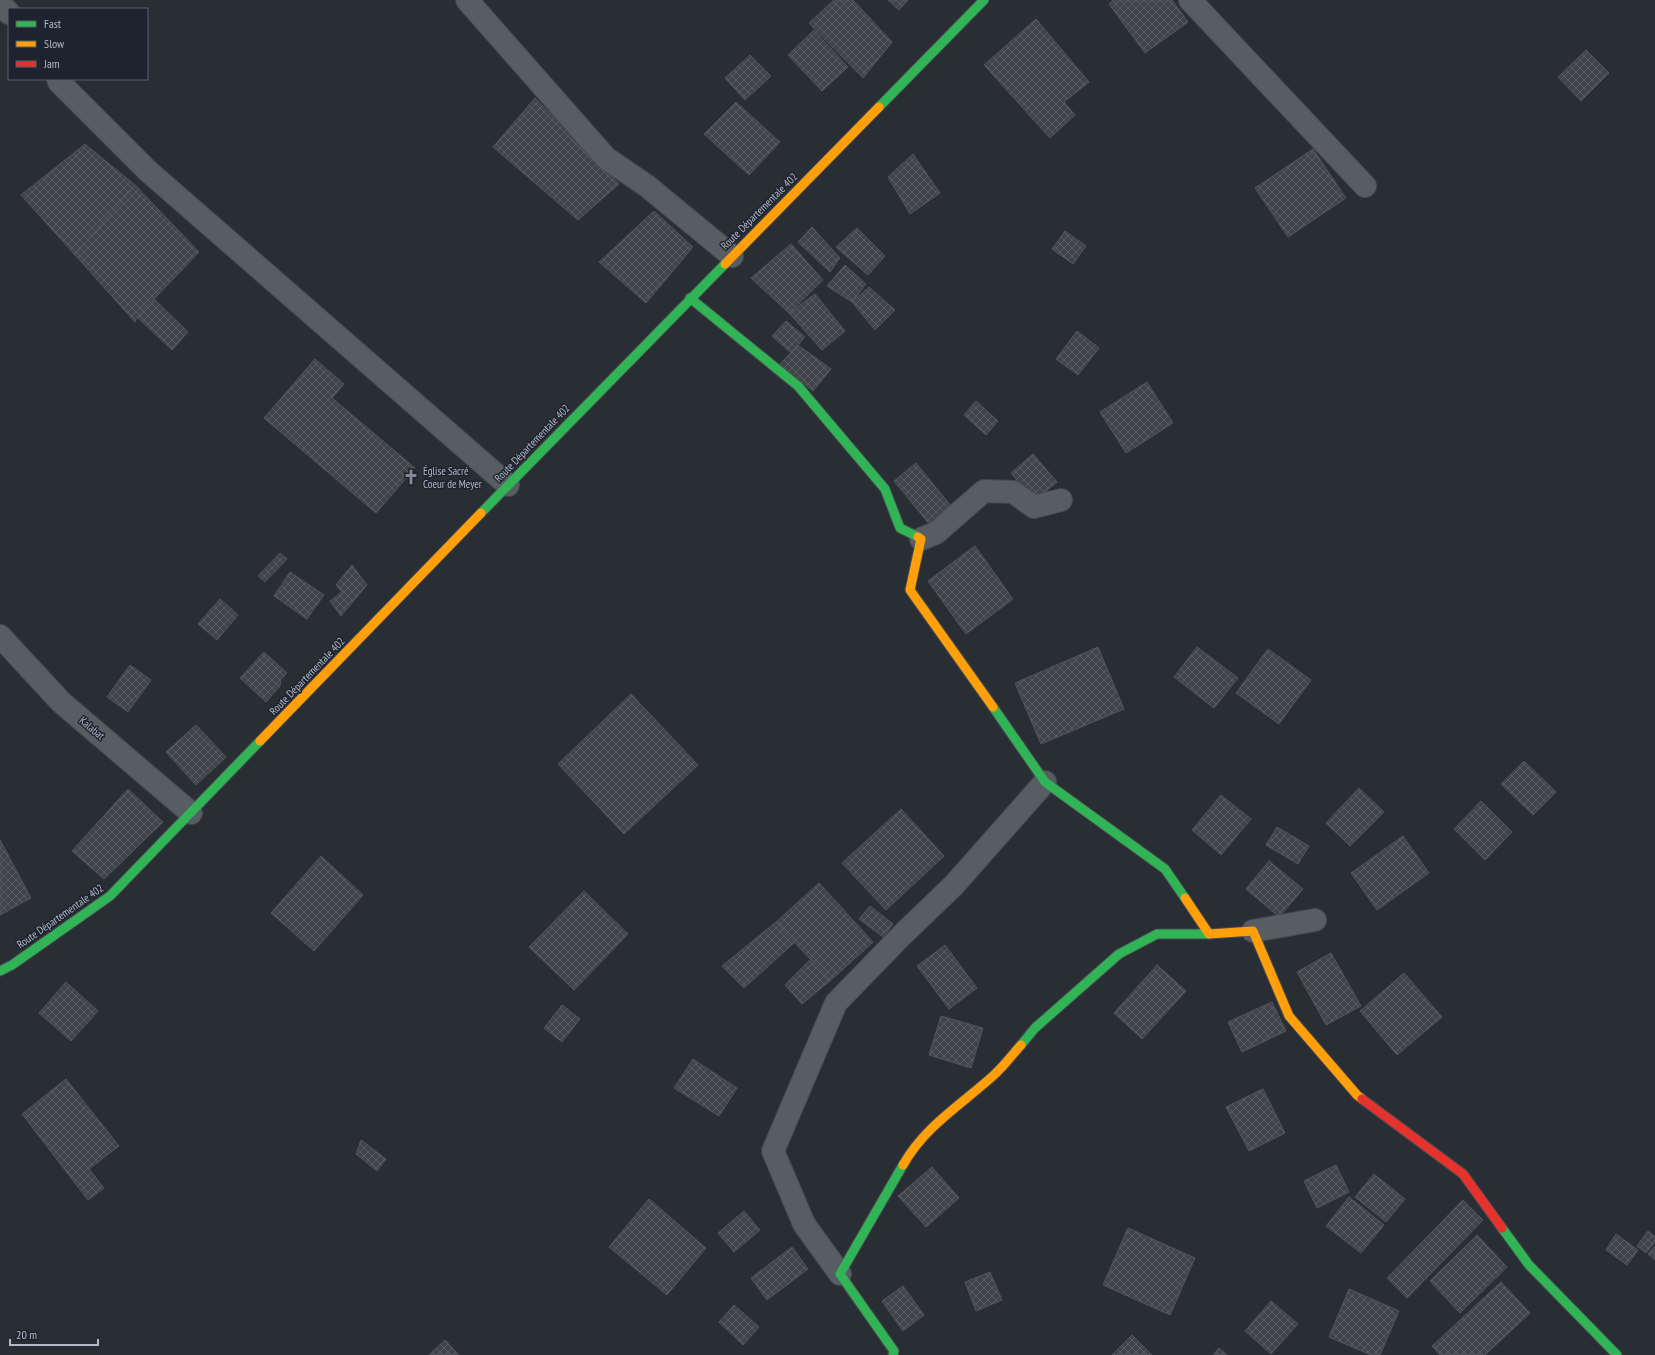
<svg xmlns="http://www.w3.org/2000/svg" width="1655" height="1355" viewBox="0 0 1655 1355" font-family="'PT Sans Narrow',sans-serif">
<style>
.building{fill:url(#building-cross-hatch);stroke:#51555c}
.lines{fill:none;stroke-linecap:round;stroke-linejoin:round}
.street-casing{stroke:#474a4f;stroke-width:24}
.fast-casing{stroke:#474a4f;stroke-width:11}
.slow-casing{stroke:#474a4f;stroke-width:11}
.jam-casing{stroke:#474a4f;stroke-width:11}
.street{stroke:#585c63;stroke-width:22}
.fast{stroke:#30b455;stroke-width:9}
.slow{stroke:#ff9f0a;stroke-width:9}
.jam{stroke:#e5322d;stroke-width:9}
.labels{text-anchor:middle;dominant-baseline:central;stroke-width:3;stroke-linejoin:round;paint-order:stroke}
.street-label{font-size:11px;fill:#b3bac6;stroke:#1d242f}
.poi-label{font-size:11px;fill:#b3bac6;stroke:#1d242f;text-anchor:start}
</style>
<defs>
<pattern id="building-cross-hatch" width="8" height="8" patternUnits="userSpaceOnUse"><rect width="8" height="8" fill="#404449"/><path d="M0 0l8 8M0 8l8-8" fill="none" stroke="#595d62"/></pattern>
</defs>
<rect width="100%" height="100%" fill="#292e34"/>
<g class="building">
<path d="M834 0H853L892 42 863 78 809 23Z"/>
<path d="M888 0H908L899 10Z"/>
<path d="M1113 0H1172L1188 22 1145 53 1109 4Z"/>
<path d="M1036 19 1089 82 1064 102 1075 115 1050 138 984 65Z"/>
<path d="M814 30 848 67 822 91 788 55Z"/>
<path d="M1586 50 1609 73 1581 101 1558 77Z"/>
<path d="M750 55 771 76 745 100 725 78Z"/>
<path d="M535 98 619 184 578 220 493 147Z"/>
<path d="M736 102 780 142 749 175 704 134Z"/>
<path d="M85 144 135 185 75 255 21 195Z"/>
<path d="M1313 149 1346 198 1288 237 1255 188Z"/>
<path d="M913 154 940 193 910 214 888 177Z"/>
<path d="M135 185 199 252 137 317 135 322 75 255Z"/>
<path d="M654 211 693 247 646 303 599 262Z"/>
<path d="M812 227 840 258 830 272 798 242Z"/>
<path d="M857 228 885 256 868 275 836 247Z"/>
<path d="M1065 231 1086 246 1073 264 1052 249Z"/>
<path d="M791 244 823 280 789 313 751 278Z"/>
<path d="M845 265 866 284 852 302 827 286Z"/>
<path d="M869 287 895 310 875 330 852 302Z"/>
<path d="M815 294 845 331 822 350 789 313Z"/>
<path d="M154 299 188 332 172 350 137 317Z"/>
<path d="M786 321 805 337 791 353 772 336Z"/>
<path d="M1077 331 1099 348 1078 375 1056 359Z"/>
<path d="M798 345 831 369 813 391 780 364Z"/>
<path d="M315 359 344 384 332 398 415 468 376 513 264 418Z"/>
<path d="M1147 382 1173 423 1126 453 1100 412Z"/>
<path d="M976 401 998 421 986 435 964 415Z"/>
<path d="M1033 454 1057 482 1034 501 1011 473Z"/>
<path d="M916 463 956 512 934 530 894 481Z"/>
<path d="M975 546 1013 599 966 634 928 581Z"/>
<path d="M280 553 287 559 265 582 258 576Z"/>
<path d="M352 565 367 585 341 616 330 601 342 592 336 585Z"/>
<path d="M290 572 324 595 307 619 274 596Z"/>
<path d="M220 599 238 615 217 640 198 624Z"/>
<path d="M1098 647 1124 709 1041 744 1015 683Z"/>
<path d="M1197 647 1238 678 1214 708 1174 677Z"/>
<path d="M1268 649 1311 680 1279 724 1236 693Z"/>
<path d="M264 652 287 673 281 679 280 686 266 702 240 678Z"/>
<path d="M130 665 151 680 128 712 107 697Z"/>
<path d="M631 694 698 765 624 834 558 764Z"/>
<path d="M196 725 226 757 196 785 166 752Z"/>
<path d="M1524 761 1556 792 1533 815 1501 784Z"/>
<path d="M1359 788 1384 812 1350 846 1326 823Z"/>
<path d="M128 789 163 822 104 879 72 851Z"/>
<path d="M1221 795 1251 819 1221 855 1192 830Z"/>
<path d="M1481 801 1512 832 1485 860 1454 829Z"/>
<path d="M901 809 944 856 886 910 842 863Z"/>
<path d="M1277 827 1309 846 1298 864 1266 845Z"/>
<path d="M1403 836 1429 873 1377 910 1351 873Z"/>
<path d="M0 840 31 898 0 915Z"/>
<path d="M321 856 363 895 314 951 271 913Z"/>
<path d="M1269 861 1303 889 1279 917 1246 889Z"/>
<path d="M819 883 873 942 830 981 776 922Z"/>
<path d="M584 891 628 934 574 990 529 947Z"/>
<path d="M870 906 893 924 883 937 859 919Z"/>
<path d="M776 922 795 942 744 988 722 966Z"/>
<path d="M945 945 977 988 949 1009 917 966Z"/>
<path d="M1331 953 1361 1006 1326 1025 1297 972Z"/>
<path d="M811 959 830 981 802 1004 785 985Z"/>
<path d="M1157 965 1186 991 1142 1039 1114 1013Z"/>
<path d="M1404 973 1442 1017 1397 1055 1360 1011Z"/>
<path d="M66 982 98 1011 71 1041 39 1013Z"/>
<path d="M1272 1002 1286 1031 1242 1052 1228 1022Z"/>
<path d="M562 1005 580 1019 562 1042 544 1028Z"/>
<path d="M941 1016 983 1028 971 1068 929 1055Z"/>
<path d="M693 1059 737 1088 719 1116 674 1088Z"/>
<path d="M66 1079 119 1146 89 1169 104 1188 88 1200 22 1114Z"/>
<path d="M1263 1089 1285 1133 1249 1151 1226 1107Z"/>
<path d="M361 1140 386 1159 377 1171 356 1154Z"/>
<path d="M1336 1165 1349 1192 1317 1208 1304 1181Z"/>
<path d="M932 1167 959 1198 926 1227 898 1196Z"/>
<path d="M1374 1174 1405 1199 1386 1222 1355 1197Z"/>
<path d="M1349 1197 1384 1225 1361 1253 1326 1226Z"/>
<path d="M649 1199 706 1248 667 1295 609 1247Z"/>
<path d="M1463 1200 1483 1220 1407 1298 1387 1278Z"/>
<path d="M744 1211 760 1230 734 1252 718 1233Z"/>
<path d="M1128 1228 1195 1258 1170 1315 1103 1285Z"/>
<path d="M1648 1231 1655 1237V1242L1646 1253 1637 1246Z"/>
<path d="M1616 1234 1638 1250 1627 1265 1606 1250Z"/>
<path d="M1477 1235 1507 1267 1460 1313 1430 1281Z"/>
<path d="M1655 1246V1260L1648 1254Z"/>
<path d="M792 1247 808 1269 767 1300 751 1278Z"/>
<path d="M990 1272 1002 1300 976 1311 965 1282Z"/>
<path d="M1501 1282 1530 1313 1485 1355H1440L1432 1346Z"/>
<path d="M903 1286 924 1315 903 1331 882 1301Z"/>
<path d="M1349 1289 1399 1311 1380 1355H1371L1329 1337Z"/>
<path d="M1271 1301 1298 1324 1271 1354 1245 1331Z"/>
<path d="M734 1305 759 1327 743 1345 719 1322Z"/>
<path d="M1132 1335 1152 1355H1112Z"/>
<path d="M445 1340 459 1355H429Z"/>
<path d="M1219 1348 1227 1355H1213Z"/>
</g>
<g class="lines">
<g class="street-casing">
<g id="street">
<path d="M467 0 606 158 647 186 732 256"/>
<path d="M1190 0 1365 186"/>
<path d="M0 4 9 13"/>
<path d="M58 79 59 82 148 171 508 485"/>
<path d="M921 539 936 533 984 491 1013 492 1034 507 1061 500"/>
<path d="M0 636 61 702 191 813"/>
<path d="M1253 931 1315 920"/>
<path d="M840 1274 804 1224 773 1151 836 1003 903 934 954 885 1045 782"/>
</g>
</g>
<g class="fast-casing">
<g id="fast">
<path d="M879 107 984 0"/>
<path d="M690 298 798 386 885 489 900 528 918 537"/>
<path d="M481 513 725 264"/>
<path d="M993 707 1045 782 1165 869 1185 898"/>
<path d="M0 971 12 965 110 896 260 741"/>
<path d="M1021 1045 1035 1028 1119 954 1157 934H1209"/>
<path d="M1502 1228 1529 1265 1617 1355"/>
<path d="M893 1355 894 1351 840 1274 903 1165"/>
</g>
</g>
<g class="slow-casing">
<g id="slow">
<path d="M725 264 879 107"/>
<path d="M918 537 921 539 910 590 993 707"/>
<path d="M260 741 481 513"/>
<path d="M1185 898 1209 934 1253 931 1289 1016 1357 1095 1362 1099"/>
<path d="M903 1165C925 1126 961 1105 994 1075 1004 1066 1012 1055 1021 1045"/>
</g>
</g>
<g class="jam-casing">
<path id="jam" d="M1362 1099 1463 1174 1502 1228"/>
</g>
<use href="#street" class="street"/>
<use href="#fast" class="fast"/>
<use href="#slow" class="slow"/>
<use href="#jam" class="jam"/>
</g>
<defs>
<g id="church-bare" transform="scale(1.2)"><path d="M-1.2-6h2.4v3.5h3.3v2.4h-3.3V6h-2.4V-.1h-3.3v-2.4h3.3Z" fill="#838993" stroke="#1d242f" stroke-width="2.5" paint-order="stroke"/></g>
</defs>
<g fill-rule="evenodd">
<use href="#church-bare" x="411" y="477"/>
</g>
<g class="labels">
<g class="street-label">
<text transform="translate(759 211) rotate(-45)">Route Départementale 402</text>
<text transform="translate(532 443) rotate(-46)">Route Départementale 402</text>
<text transform="translate(307 676) rotate(-46)">Route Départementale 402</text>
<text transform="translate(92 728) rotate(40)">Kalabat</text>
<text transform="translate(60 916) rotate(-35)">Route Départementale 402</text>
</g>
<g class="poi-label">
<text x="423" y="471">Église Sacré<tspan x="423" dy="13">Coeur de Meyer</tspan></text>
</g>
</g>
<rect x="8" y="8" width="140" height="72" fill="#1d242f" stroke="#59606b"/>
<rect x="16" y="21" width="20" height="6" fill="#30b455" stroke="#59606b"/>
<text x="44" y="28" font-size="12" fill="#b3bac6">Fast</text>
<rect x="16" y="41" width="20" height="6" fill="#ff9f0a" stroke="#59606b"/>
<text x="44" y="48" font-size="12" fill="#b3bac6">Slow</text>
<rect x="16" y="61" width="20" height="6" fill="#e5322d" stroke="#59606b"/>
<text x="44" y="68" font-size="12" fill="#b3bac6">Jam</text>
<path d="M10 1339v6h88v-6" fill="none" stroke="#b3bac6" stroke-width="2"/>
<text x="16" y="1339" font-size="12" fill="#b3bac6" stroke="#1d242f" stroke-width="3" paint-order="stroke">20 m</text>
</svg>
